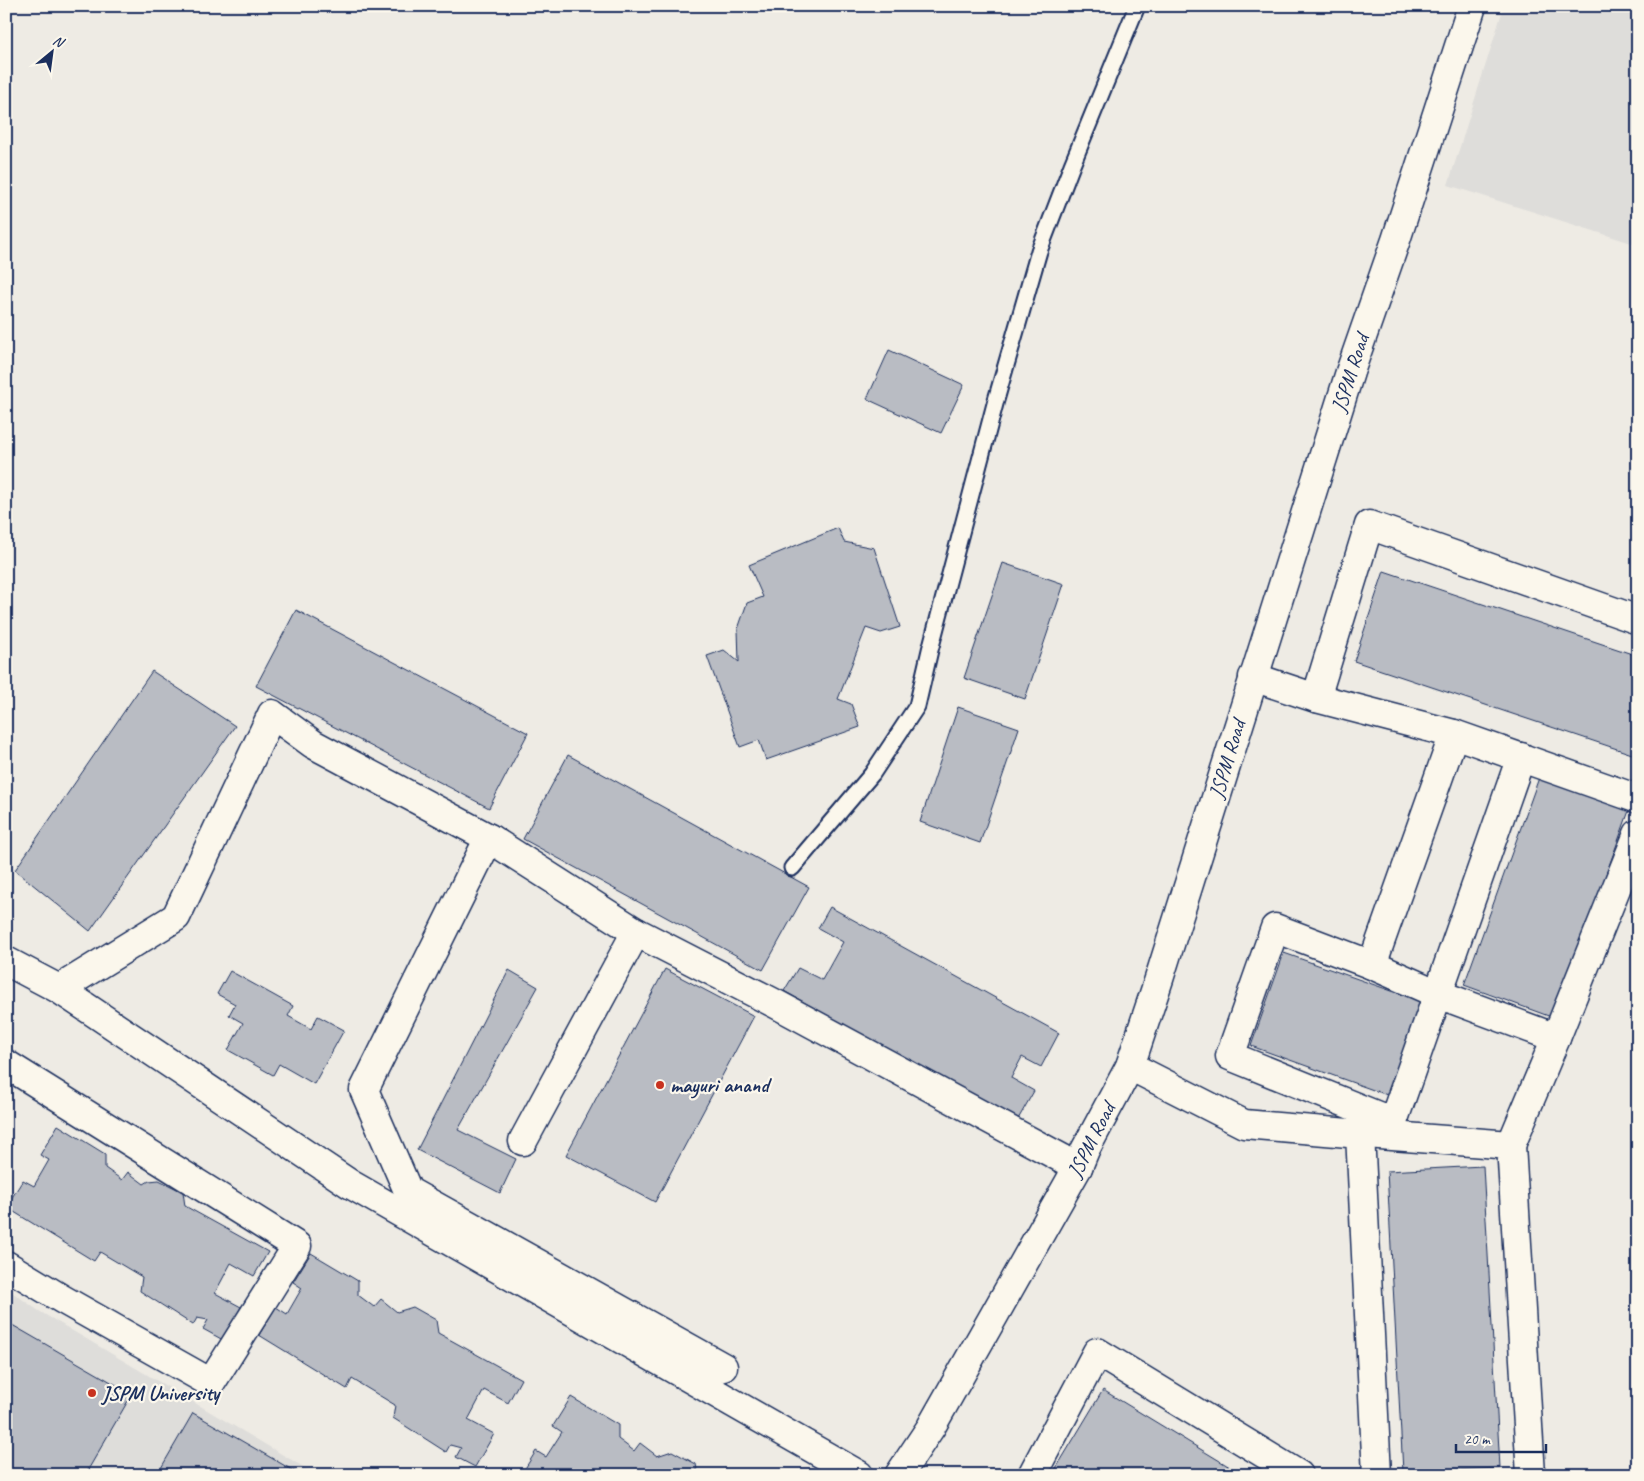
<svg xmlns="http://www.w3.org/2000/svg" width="1644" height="1481" viewBox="0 0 1644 1481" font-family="Caveat,sans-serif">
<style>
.built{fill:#deddda}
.building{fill:#b9bcc3;stroke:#1b2f5e}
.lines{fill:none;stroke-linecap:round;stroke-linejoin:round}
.lane-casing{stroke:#1b2f5e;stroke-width:19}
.street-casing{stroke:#1b2f5e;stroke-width:31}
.lane{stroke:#fbf7ec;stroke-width:15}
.street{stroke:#fbf7ec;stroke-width:28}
.poi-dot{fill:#c8321e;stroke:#fbf7ec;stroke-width:2}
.labels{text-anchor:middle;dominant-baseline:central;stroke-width:4.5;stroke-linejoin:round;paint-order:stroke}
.street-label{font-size:21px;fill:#1b2f5e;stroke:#fbf7ec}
.poi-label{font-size:21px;font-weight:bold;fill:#1b2f5e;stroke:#fbf7ec;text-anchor:start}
</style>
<rect width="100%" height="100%" fill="#eeebe4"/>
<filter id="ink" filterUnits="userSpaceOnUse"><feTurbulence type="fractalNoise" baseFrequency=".02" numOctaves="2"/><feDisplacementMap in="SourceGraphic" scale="10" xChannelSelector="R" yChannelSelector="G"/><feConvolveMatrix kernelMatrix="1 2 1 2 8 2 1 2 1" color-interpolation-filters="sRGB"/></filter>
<g filter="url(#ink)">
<g class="built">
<path d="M1504 6H1638V245L1448 185Z"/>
<path d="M6 1288 39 1311 317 1475H6Z"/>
</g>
<g class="building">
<path d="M889 350 964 385 941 433 867 399Z"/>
<path d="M838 528 844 542 874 548 900 627 881 633 866 628 838 699 851 704 860 727 766 760 759 740 740 747 707 656 724 650 739 662 738 629 747 603 763 597 749 565Z"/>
<path d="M1003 563 1064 584 1025 699 964 678Z"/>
<path d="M1384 571 1638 656V756L1354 661Z"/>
<path d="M296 610 528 733 489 808 256 686Z"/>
<path d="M152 671 235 726 90 931 15 870Z"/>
<path d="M958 707 1019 728 980 843 920 822Z"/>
<path d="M568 755 809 887 763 970 523 839Z"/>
<path d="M1540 775 1630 808 1554 1018 1464 985Z"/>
<path d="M830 907 1059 1033 1041 1067 1022 1057 1011 1078 1034 1091 1017 1121 784 991 798 968 822 980 843 942 818 928Z"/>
<path d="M1284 953 1423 1002 1390 1096 1251 1046Z"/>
<path d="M665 969 754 1016 655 1202 566 1155Z"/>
<path d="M509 970 538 987 458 1130 516 1159 500 1193 417 1150Z"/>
<path d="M230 971 293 1006 288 1016 311 1029 318 1016 344 1030 314 1084 279 1064 273 1075 228 1050 243 1023 229 1015 235 1004 217 994Z"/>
<path d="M58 1125 105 1154V1168L122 1180 128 1172 144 1184 149 1181 159 1180 183 1192 185 1206 268 1252 254 1276 231 1263 215 1293 241 1307 223 1340 203 1329 208 1320 197 1318 193 1325 140 1291 142 1277 100 1252 94 1261 6 1207 23 1180 34 1186 49 1160 40 1155Z"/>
<path d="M1483 1166 1500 1468 1403 1472 1387 1171Z"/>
<path d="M311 1253 358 1281V1295L374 1307 381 1299 397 1312 413 1307 436 1320 438 1333 521 1379 508 1403 484 1390 468 1420 494 1434 475 1467 456 1457 461 1448 450 1445 446 1452 393 1418 395 1405 352 1379 347 1389 259 1335 276 1307 287 1314 302 1288 293 1282Z"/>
<path d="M7 1322 132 1394 85 1475H6Z"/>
<path d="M1103 1390 1243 1475H1052Z"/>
<path d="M571 1397 618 1425V1439L634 1451 640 1443 657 1456 672 1451 696 1464 698 1475H521L536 1451 546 1457 562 1432 553 1426Z"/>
<path d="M193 1413 301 1475H157Z"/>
</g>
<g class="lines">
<g class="lane-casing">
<path id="lane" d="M792 868 872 774 917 706 930 650 996 400 1039 251 1072 165 1137 6"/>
</g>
<g class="street-casing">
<g id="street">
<path d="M1253 677 1316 698 1454 734 1638 799"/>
<path d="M1316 698 1369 525 1638 620"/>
<path d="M1454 734 1372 965 1438 994 1556 1038"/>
<path d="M489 838 364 1090 408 1191 723 1367"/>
<path d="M6 961 59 989 350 1184 859 1475"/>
<path d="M1372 965 1275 928 1230 1056 1393 1122 1521 757"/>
<path d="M59 989 176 917 272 714 313 744 489 838 636 932 776 1004 1078 1167"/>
<path d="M6 1064 297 1246 211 1383 62 1299 6 1265"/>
<path d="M1130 1066 1244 1124 1360 1134 1377 1475"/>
<path d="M1366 1134 1511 1145 1531 1475"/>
<path d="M523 1141 636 932"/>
<path d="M1511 1145 1556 1038 1638 834"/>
<path d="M899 1475 931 1427 1078 1167 1085 1150 1130 1066 1159 979 1350 372 1396 240 1472 6"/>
<path d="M1032 1475 1097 1352 1299 1475"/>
</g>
</g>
<use href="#lane" class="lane"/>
<use href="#street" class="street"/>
</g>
</g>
<g class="poi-dot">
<circle cx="660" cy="1085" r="5"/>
<circle cx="92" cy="1393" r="5"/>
</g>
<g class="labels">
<g class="street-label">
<text transform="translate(1350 373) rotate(-72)">JSPM Road</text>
<text transform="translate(1227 759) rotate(-73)">JSPM Road</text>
<text transform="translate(1091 1140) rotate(-63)">JSPM Road</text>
</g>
<g class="poi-label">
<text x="670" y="1085">mayuri anand</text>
<text x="102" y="1393">JSPM University</text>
</g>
</g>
<rect width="1644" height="1481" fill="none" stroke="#fbf7ec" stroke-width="25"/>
<rect x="12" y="12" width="1619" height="1456" fill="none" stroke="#1b2f5e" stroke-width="2" filter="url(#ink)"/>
<g transform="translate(52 52) rotate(29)" stroke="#fbf7ec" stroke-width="4" paint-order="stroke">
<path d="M0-4L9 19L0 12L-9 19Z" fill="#1b2f5e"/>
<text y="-8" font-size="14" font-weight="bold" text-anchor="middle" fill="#1b2f5e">N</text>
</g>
<path d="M1456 1444v8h90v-8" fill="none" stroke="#1b2f5e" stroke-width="2.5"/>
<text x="1464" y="1444" font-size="15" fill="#1b2f5e" stroke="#fbf7ec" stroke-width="4" paint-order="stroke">20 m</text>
</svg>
